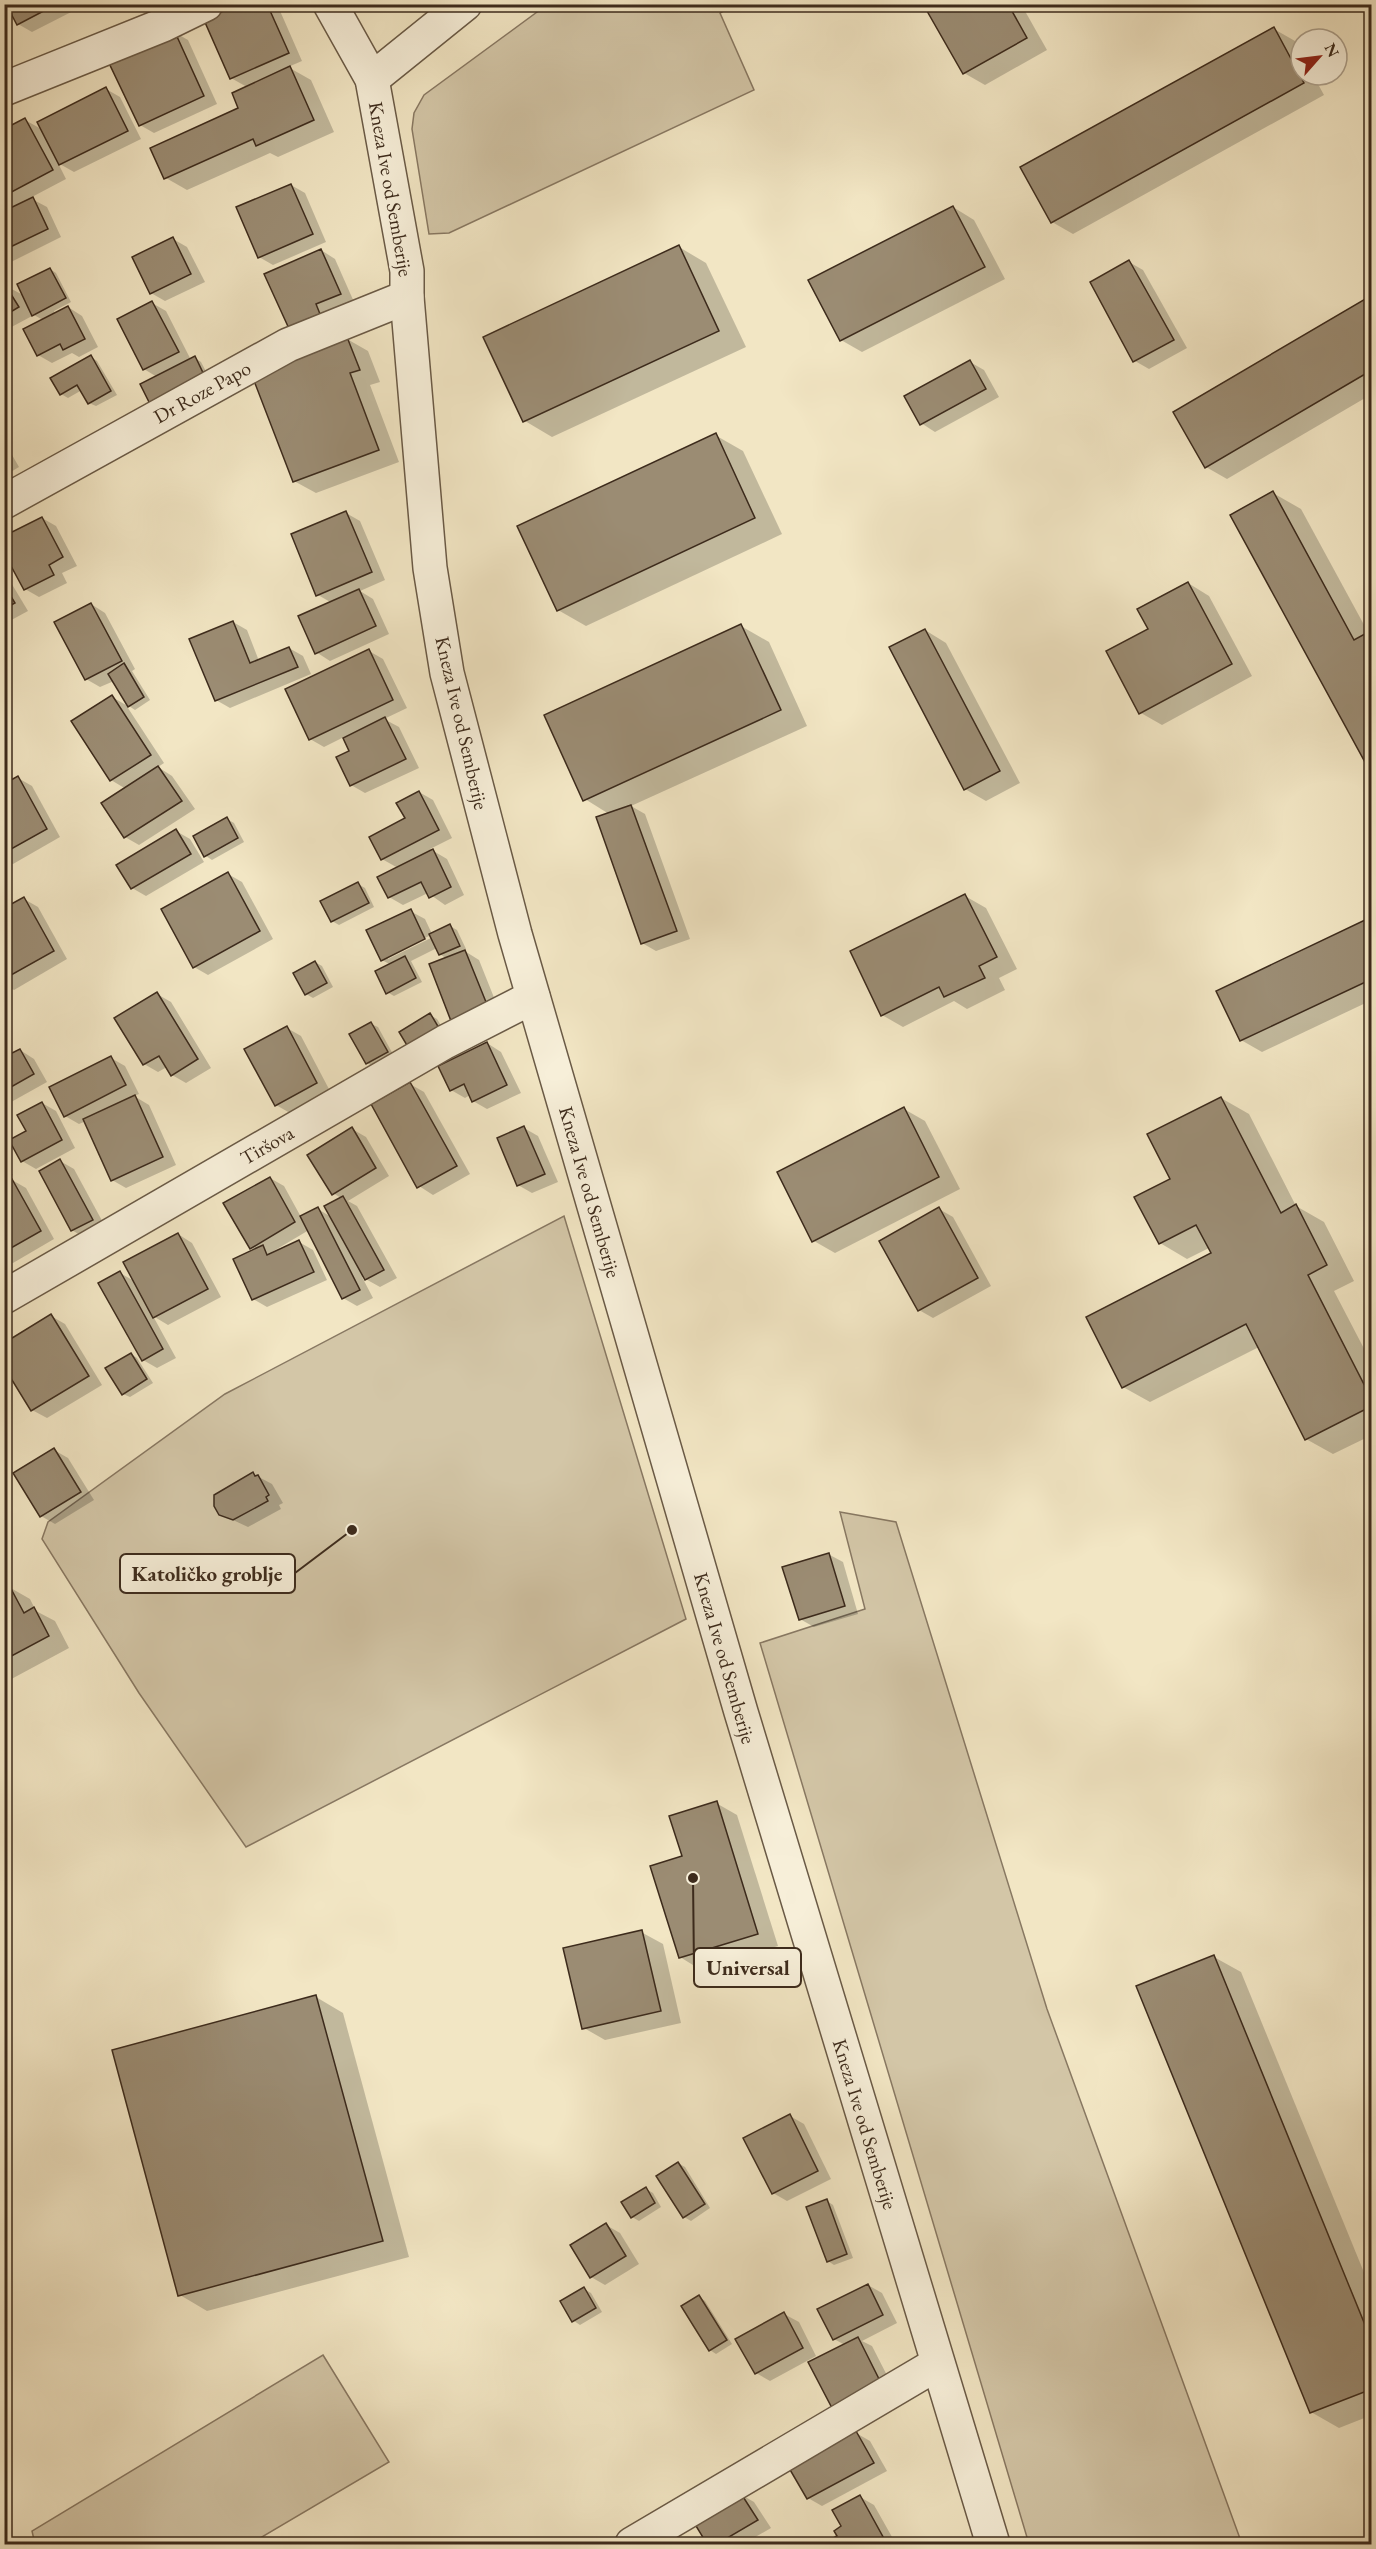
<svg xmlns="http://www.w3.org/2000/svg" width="1376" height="2549" viewBox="0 0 1376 2549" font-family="'EB Garamond',serif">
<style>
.green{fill:#d3c6a7;stroke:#887862;stroke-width:1.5}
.shadow{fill:#0003;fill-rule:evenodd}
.building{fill:#9b8c73;stroke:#3d2b1c;stroke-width:1.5}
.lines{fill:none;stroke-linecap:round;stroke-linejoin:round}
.minor-casing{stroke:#6a5a46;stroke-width:36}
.tertiary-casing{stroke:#6a5a46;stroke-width:36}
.minor{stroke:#f7efd9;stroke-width:33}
.tertiary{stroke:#f7efd9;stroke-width:33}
.labels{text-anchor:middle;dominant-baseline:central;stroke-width:5;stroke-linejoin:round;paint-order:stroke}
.street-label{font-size:20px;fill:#3d2b1c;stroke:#f7efd9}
.leader{fill:none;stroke:#3d2b1c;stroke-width:2}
.callout-dot{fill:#3d2b1c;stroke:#f7efd9;stroke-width:2}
.callout{fill:#f7efd9;stroke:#3d2b1c;stroke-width:2}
.callout-label{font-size:21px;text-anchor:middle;font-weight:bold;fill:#3d2b1c}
</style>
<rect width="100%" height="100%" fill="#f2e6c4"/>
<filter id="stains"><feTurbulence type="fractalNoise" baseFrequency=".00333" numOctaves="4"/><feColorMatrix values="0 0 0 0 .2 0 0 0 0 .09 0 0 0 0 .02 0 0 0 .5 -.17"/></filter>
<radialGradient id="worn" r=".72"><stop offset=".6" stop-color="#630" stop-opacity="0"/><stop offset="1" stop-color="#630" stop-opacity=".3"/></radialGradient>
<g class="green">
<path d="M548 4 734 5 720 13 754 90 449 233 429 234 412 129 414 113 424 95Z"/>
<path d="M564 1216 686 1619 246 1847 139 1693 42 1539 48 1522 225 1394Z"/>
<path d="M840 1512 896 1522 1047 2009 1242 2544H1029L760 1643 865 1609Z"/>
<path d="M323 2355 389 2462 250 2544H35L32 2531Z"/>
</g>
<g class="shadow">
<path d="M8 4 85 5 32 32 18 24Z"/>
<path d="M242 4H277L302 61 288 67 311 80 334 132 278 157 270 153 187 190 166 178 240 108 247 87 231 78Z"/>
<path d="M925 4H1021L1047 50 985 85 964 73Z"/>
<path d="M1364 4H1372V16Z"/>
<path d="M1274 29 1295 41 1301 52V75H1313L1324 95 1073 234 1052 222Z"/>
<path d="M174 32 188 40 217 104 154 133 140 125Z"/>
<path d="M106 89 120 97 141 139 74 172 58 163 66 179 30 198 47 207 61 237 11 262 4 258V131L25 120 43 130Z"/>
<path d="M291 185 305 193 326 242 273 265 259 257Z"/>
<path d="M953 207 974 220 1005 279 862 352 841 340Z"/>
<path d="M173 239 187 247 205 282 165 301 151 293Z"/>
<path d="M679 247 706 263 746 347 552 437 525 421 485 337Z"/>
<path d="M321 250 335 259 354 302 306 340Z"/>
<path d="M1129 262 1143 270 1187 348 1149 369 1135 361Z"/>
<path d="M50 269 56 273 71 302 54 311 55 314 68 307 82 316 98 347 79 357 72 353 52 363 38 355 43 320 34 315 4 331V285L23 295Z"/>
<path d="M1372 296V394L1227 479 1206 467Z"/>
<path d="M152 303 166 311 191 360 195 358 201 362 212 383 157 377 144 369Z"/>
<path d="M347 339 368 351 380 382 370 385 399 462 316 493 294 481Z"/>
<path d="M91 357 97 361 117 395 96 406 89 403 82 390 68 398 61 394Z"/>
<path d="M970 362 984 370 999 397 935 432 921 423Z"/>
<path d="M715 435 743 451 782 534 586 626 558 610Z"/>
<path d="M4 441 19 467 4 476Z"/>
<path d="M1273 493 1301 509 1369 634 1372 772Z"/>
<path d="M346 513 360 521 385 580 360 591 373 599 389 634 330 661 316 652 332 603 318 595Z"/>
<path d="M42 518 56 526 77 566 62 573 67 583 39 597 25 589Z"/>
<path d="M4 571 28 611 4 624Z"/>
<path d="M1188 583 1209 596 1252 676 1162 725 1141 713 1150 630Z"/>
<path d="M91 604 105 613 135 669 132 671 150 700 135 710 129 706 114 681 100 687 86 679 56 622Z"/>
<path d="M233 622 247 630 259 661 289 648 303 656 311 674 230 708 216 700Z"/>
<path d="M741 626 769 642 807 726 631 806 645 814 690 939 656 951 642 943 609 814 585 799Z"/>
<path d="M925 630 946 643 1020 783 986 801 965 789Z"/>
<path d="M369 651 383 659 407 708 384 719 399 727 419 768 365 793 351 785V751L344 737 324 747 310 739Z"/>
<path d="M112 697 126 705 164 763 158 767 172 776 195 809 139 845 125 837 103 804 126 789 111 780Z"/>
<path d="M4 759 10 769 4 772Z"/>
<path d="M18 778 32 786 60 837 13 864 4 859V786Z"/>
<path d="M419 792 433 800 452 838 430 849 447 859 464 895 445 905 428 893 403 905 389 897 398 868 382 859Z"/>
<path d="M227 819 234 823 244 842 212 860 206 856Z"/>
<path d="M176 831 190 839 204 862 146 896 132 888Z"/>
<path d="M228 874 242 882 273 939 208 975 194 967Z"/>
<path d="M358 884 365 888 374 907 339 925 332 921Z"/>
<path d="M965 896 986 908 1017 969 999 978 1005 990 967 1009 954 1001 903 1027 882 1015Z"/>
<path d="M24 899 38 907 67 959 14 990 4 984V910Z"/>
<path d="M410 911 425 919 432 934 450 926 457 930 466 949 463 950 479 960 501 1015 467 1028 447 959 440 954 437 948 411 961 422 982 394 996 387 992 391 965 382 960ZM431 935 433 937 388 959V956Z"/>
<path d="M1365 921 1372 925V1000L1262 1052 1241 1040Z"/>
<path d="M315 962 322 966 333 987 313 998 306 994Z"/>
<path d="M157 994 171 1002 211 1068 186 1083 172 1075 167 1067 158 1072 144 1064Z"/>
<path d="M430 1015 437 1019 448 1037 419 1054Z"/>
<path d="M371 1024 378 1027 394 1056 374 1067 367 1063Z"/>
<path d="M287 1028 301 1036 330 1091 290 1113 276 1105Z"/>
<path d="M487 1043 501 1052 521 1093 487 1109 473 1101 470 1095 465 1098 451 1090Z"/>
<path d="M20 1050 34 1059 47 1082 4 1106V1059Z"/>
<path d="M111 1058 125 1066 139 1094 134 1096 149 1105 176 1165 126 1188 112 1180 86 1121 79 1124 65 1116Z"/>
<path d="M410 1084 424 1092 470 1174 433 1195 419 1186Z"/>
<path d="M1221 1098 1249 1114 1296 1206 1324 1222 1354 1281 1334 1291 1372 1364V1435L1333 1454 1306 1439 1259 1347 1150 1402 1123 1387 1213 1254 1209 1248 1187 1259 1160 1243 1172 1180Z"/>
<path d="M42 1103 56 1111 75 1148 36 1169 22 1161 28 1131Z"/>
<path d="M904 1109 925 1121 960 1189 835 1253 814 1241Z"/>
<path d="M524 1128 538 1136 558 1182 532 1193 518 1185Z"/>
<path d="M352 1129 366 1137 389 1176 348 1201 357 1206 397 1278 380 1287 362 1277 373 1298 357 1306 343 1298 309 1230 272 1252 274 1254 299 1242 313 1250 327 1280 267 1307 253 1299 256 1250 251 1248 270 1178 284 1186 301 1217 318 1209 331 1217 341 1198 333 1193Z"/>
<path d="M4 1161 13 1175 4 1179Z"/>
<path d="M60 1161 74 1169 106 1228 86 1239 72 1230 41 1171Z"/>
<path d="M12 1180 26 1188 54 1239 13 1263 4 1258V1184Z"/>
<path d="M939 1209 953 1217 991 1286 933 1318 919 1310Z"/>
<path d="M178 1234 192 1243 221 1297 168 1325 153 1316 176 1358 157 1368 143 1360 120 1273 136 1282Z"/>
<path d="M51 1316 65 1324 102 1385 47 1418 32 1410 4 1364Z"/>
<path d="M131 1354 137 1358 153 1383 130 1397 123 1394Z"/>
<path d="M54 1450 68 1458 94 1500 55 1524 41 1516Z"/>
<path d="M253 1474 272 1484 283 1503 279 1505 281 1509 248 1527 220 1514Z"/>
<path d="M828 1554 843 1562 858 1614 814 1627 800 1619Z"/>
<path d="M9 1587 30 1599 36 1611 55 1621 69 1648 4 1683V1589Z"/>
<path d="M716 1803 737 1815 778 1946 701 1970 680 1957 683 1857Z"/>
<path d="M641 1932 663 1944 681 2023 605 2040 584 2028Z"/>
<path d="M1214 1957 1241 1972 1372 2292V2415L1339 2428 1311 2412Z"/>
<path d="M316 1997 343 2013 409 2257 207 2311 180 2295Z"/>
<path d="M790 2116 804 2124 831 2179 787 2201 773 2193Z"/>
<path d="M678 2163 685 2167 710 2208 691 2221 684 2217Z"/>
<path d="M646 2189 653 2193 661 2207 639 2221 632 2217Z"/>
<path d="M827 2201 833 2205 853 2258 834 2265 828 2261Z"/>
<path d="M606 2225 620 2233 639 2264 605 2285 591 2277Z"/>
<path d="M868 2285 882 2293 897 2323 862 2341 872 2346 895 2391 847 2415 845 2345 834 2339Z"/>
<path d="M584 2289 591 2293 602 2312 580 2325 574 2321Z"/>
<path d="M699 2297 705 2301 732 2344 716 2354 710 2350Z"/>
<path d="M784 2314 799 2322 816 2356 770 2381 756 2373Z"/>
<path d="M856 2433 870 2441 887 2471 822 2506 808 2498Z"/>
<path d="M740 2494 754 2502 771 2528 743 2544H709L695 2521Z"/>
<path d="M860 2497 874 2505 896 2544H825L839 2537Z"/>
</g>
<g class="building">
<path d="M6 4H57L17 25Z"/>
<path d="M238 4H267L289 53 230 79 204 20Z"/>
<path d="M923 4H1008L1027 38 963 74Z"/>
<path d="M1274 27 1304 83 1051 223 1020 167Z"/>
<path d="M174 30 204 96 139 126 108 61Z"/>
<path d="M290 66 314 120 256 146 253 139 164 179 150 148 238 108 232 93Z"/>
<path d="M106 87 128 131 59 165 37 122Z"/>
<path d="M25 118 53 170 4 196V129Z"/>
<path d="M291 184 313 234 258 258 236 207Z"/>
<path d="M33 197 48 229 4 250V211Z"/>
<path d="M953 206 985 267 840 341 808 280Z"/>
<path d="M173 237 191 274 150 294 132 257Z"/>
<path d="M679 245 719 331 523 422 483 337Z"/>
<path d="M321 249 341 294 316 304 322 319 291 333 264 274Z"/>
<path d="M1129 260 1174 340 1133 362 1090 282Z"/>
<path d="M50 268 66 298 32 316 17 284Z"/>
<path d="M4 283 19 307 4 316Z"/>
<path d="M1372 295V370L1205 468 1173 412Z"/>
<path d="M152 301 179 352 143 370 117 319Z"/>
<path d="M68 306 85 339 63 350 60 344 37 356 23 329Z"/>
<path d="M347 337 360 370 350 373 379 450 293 482 251 373Z"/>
<path d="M91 355 111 391 88 404 77 385 60 395 50 378Z"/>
<path d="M195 356 206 379 151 406 140 384Z"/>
<path d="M970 360 986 389 920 425 904 396Z"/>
<path d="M716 433 755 518 557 611 517 526Z"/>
<path d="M1273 491 1354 640 1372 630V775L1230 515Z"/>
<path d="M346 511 372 572 316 596 291 534Z"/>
<path d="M42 517 63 557 49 565 54 575 24 590 4 553V536Z"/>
<path d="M1188 582 1232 664 1139 714 1106 651 1148 629 1137 609Z"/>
<path d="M4 585 15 603 4 609Z"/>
<path d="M359 589 376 626 315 654 298 616Z"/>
<path d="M91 603 122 661 85 680 54 622Z"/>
<path d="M233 621 250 663 289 647 298 667 215 701 189 639Z"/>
<path d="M741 624 781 710 583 801 544 715Z"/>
<path d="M925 629 1000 771 964 790 889 647Z"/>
<path d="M369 649 393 700 309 740 285 689Z"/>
<path d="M124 663 144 697 128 707 108 674Z"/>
<path d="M112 695 151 755 110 781 71 721Z"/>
<path d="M385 717 406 759 350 786 336 757 349 751 343 738Z"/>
<path d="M158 766 182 801 124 838 101 803Z"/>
<path d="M18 776 47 829 4 853V784Z"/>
<path d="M419 791 439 830 381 860 369 837 405 818 396 803Z"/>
<path d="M631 805 677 931 641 944 596 817Z"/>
<path d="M227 817 238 838 204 857 193 836Z"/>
<path d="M176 829 191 854 131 889 116 865Z"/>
<path d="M433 849 451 887 429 898 421 882 388 898 377 877Z"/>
<path d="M228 872 260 931 193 968 161 909Z"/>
<path d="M358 882 369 903 331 922 320 901Z"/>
<path d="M965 894 997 957 979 966 985 978 944 997 939 987 881 1016 850 951Z"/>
<path d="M24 897 54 951 4 979V908Z"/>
<path d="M411 909 425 939 381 961 366 930Z"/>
<path d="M1365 920 1372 932V979L1240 1041 1216 991Z"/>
<path d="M450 924 460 946 439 955 429 934Z"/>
<path d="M465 950 488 1007 451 1021 429 964Z"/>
<path d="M405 956 416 978 386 994 375 971Z"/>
<path d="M315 961 327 983 305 995 293 973Z"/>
<path d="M157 992 198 1059 171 1076 159 1056 143 1065 114 1018Z"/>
<path d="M430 1013 442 1033 411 1052 399 1032Z"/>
<path d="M371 1022 388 1052 366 1064 349 1034Z"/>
<path d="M287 1026 317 1083 275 1106 244 1049Z"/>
<path d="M487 1042 507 1085 472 1102 464 1084 450 1091 438 1066Z"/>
<path d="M20 1049 34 1074 4 1091V1057Z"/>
<path d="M111 1056 126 1085 64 1117 49 1087Z"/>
<path d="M410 1082 457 1166 417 1188 371 1104Z"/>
<path d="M135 1095 163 1157 111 1181 83 1119Z"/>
<path d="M1221 1097 1281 1213 1296 1204 1327 1265 1308 1275 1372 1400V1406L1305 1440 1246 1324 1122 1388 1086 1317 1211 1253 1196 1225 1159 1244 1134 1197 1170 1179 1147 1134Z"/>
<path d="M42 1102 62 1140 21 1162 9 1140 26 1131 17 1115Z"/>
<path d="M904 1107 939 1177 812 1242 777 1172Z"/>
<path d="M524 1126 545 1174 517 1186 497 1138Z"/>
<path d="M352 1127 376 1168 332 1195 307 1155Z"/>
<path d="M60 1159 93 1220 71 1231 39 1171Z"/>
<path d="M270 1177 295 1222 250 1249 223 1203Z"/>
<path d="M12 1179 41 1231 4 1252V1183Z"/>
<path d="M343 1196 384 1270 365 1280 324 1206Z"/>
<path d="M318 1207 360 1290 342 1299 300 1216Z"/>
<path d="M939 1207 978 1278 918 1311 879 1241Z"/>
<path d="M178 1233 208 1289 153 1318 123 1262Z"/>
<path d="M299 1240 314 1272 252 1300 233 1259 263 1245 267 1255Z"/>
<path d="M120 1271 163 1349 142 1361 98 1283Z"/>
<path d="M51 1314 89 1376 31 1411 4 1367V1343Z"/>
<path d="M131 1353 147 1379 122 1395 105 1368Z"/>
<path d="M54 1448 81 1492 40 1517 13 1473Z"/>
<path d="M253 1472 255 1476 258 1475 269 1495 266 1497 268 1501 233 1520 219 1515 214 1506V1495Z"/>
<path d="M829 1553 845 1606 799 1620 782 1567Z"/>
<path d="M9 1585 24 1613 34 1607 49 1636 4 1660V1587Z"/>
<path d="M717 1801 758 1934 679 1958 650 1866 682 1856 669 1816Z"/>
<path d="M642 1930 661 2011 582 2029 563 1948Z"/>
<path d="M1214 1955 1372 2342V2389L1310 2413 1136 1986Z"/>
<path d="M316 1995 383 2241 178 2296 112 2050Z"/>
<path d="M790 2114 818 2171 772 2194 743 2138Z"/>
<path d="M678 2162 705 2204 683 2218 656 2176Z"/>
<path d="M646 2187 655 2203 631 2218 621 2202Z"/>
<path d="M827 2199 847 2254 827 2262 806 2207Z"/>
<path d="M606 2223 626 2256 590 2278 570 2245Z"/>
<path d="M868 2284 883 2315 833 2340 817 2309Z"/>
<path d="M584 2287 596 2308 572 2322 560 2301Z"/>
<path d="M699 2295 727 2340 709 2351 681 2306Z"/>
<path d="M784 2312 803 2348 755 2374 735 2339Z"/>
<path d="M858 2337 881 2383 832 2408 808 2362Z"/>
<path d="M856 2431 874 2463 807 2499 789 2468Z"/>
<path d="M740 2492 758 2520 717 2544H707L693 2521Z"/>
<path d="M860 2495 887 2544H822L837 2536 834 2531 841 2526 832 2510Z"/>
</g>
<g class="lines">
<g class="minor-casing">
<g id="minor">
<path d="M4 89 163 25 206 4"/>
<path d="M4 502 288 345 407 297"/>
<path d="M4 1297 445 1042 533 997"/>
<path d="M632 2544 937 2364"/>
</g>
</g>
<g class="tertiary-casing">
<g id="tertiary">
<path d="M330 4 372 79 407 271V297L430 568 447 673 515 934 741 1712 993 2544"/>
<path d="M372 79 465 4"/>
</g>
</g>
<use href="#minor" class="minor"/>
<use href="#tertiary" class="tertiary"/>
</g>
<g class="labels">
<g class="street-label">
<text transform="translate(391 189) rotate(80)">Kneza Ive od Semberije</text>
<text transform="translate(202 392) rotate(-29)">Dr Roze Papo</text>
<text transform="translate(462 723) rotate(77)">Kneza Ive od Semberije</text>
<text transform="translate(267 1145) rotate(-30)">Tiršova</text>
<text transform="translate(590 1192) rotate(74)">Kneza Ive od Semberije</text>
<text transform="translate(725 1658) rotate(74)">Kneza Ive od Semberije</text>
<text transform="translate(865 2124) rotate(73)">Kneza Ive od Semberije</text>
</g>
</g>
<path class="leader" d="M352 1530L295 1573M693 1878L694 1968"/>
<g class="callout-dot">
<circle cx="352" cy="1530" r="6"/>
<circle cx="693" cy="1878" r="6"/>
</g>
<g class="callout">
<rect x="120" y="1554" width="175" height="39" rx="6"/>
<rect x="694" y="1948" width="107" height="39" rx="6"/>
</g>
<g class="callout-label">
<text x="207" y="1581">Katoličko groblje</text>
<text x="748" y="1975">Universal</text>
</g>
<rect width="1376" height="2549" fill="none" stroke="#f2e6c4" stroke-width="24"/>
<rect x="6" y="6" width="1364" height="2537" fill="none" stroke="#3d2b1c" stroke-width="3"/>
<rect x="12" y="12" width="1352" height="2525" fill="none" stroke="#3d2b1c" stroke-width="1.5"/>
<g transform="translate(1319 57) rotate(62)"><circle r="28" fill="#f7efd9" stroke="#ada18d" stroke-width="1.5"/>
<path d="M0-4.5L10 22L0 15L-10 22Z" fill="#8f2418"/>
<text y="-9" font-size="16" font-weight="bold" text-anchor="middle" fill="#3d2b1c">N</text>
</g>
<rect width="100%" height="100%" filter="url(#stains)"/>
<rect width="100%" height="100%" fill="url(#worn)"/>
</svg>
